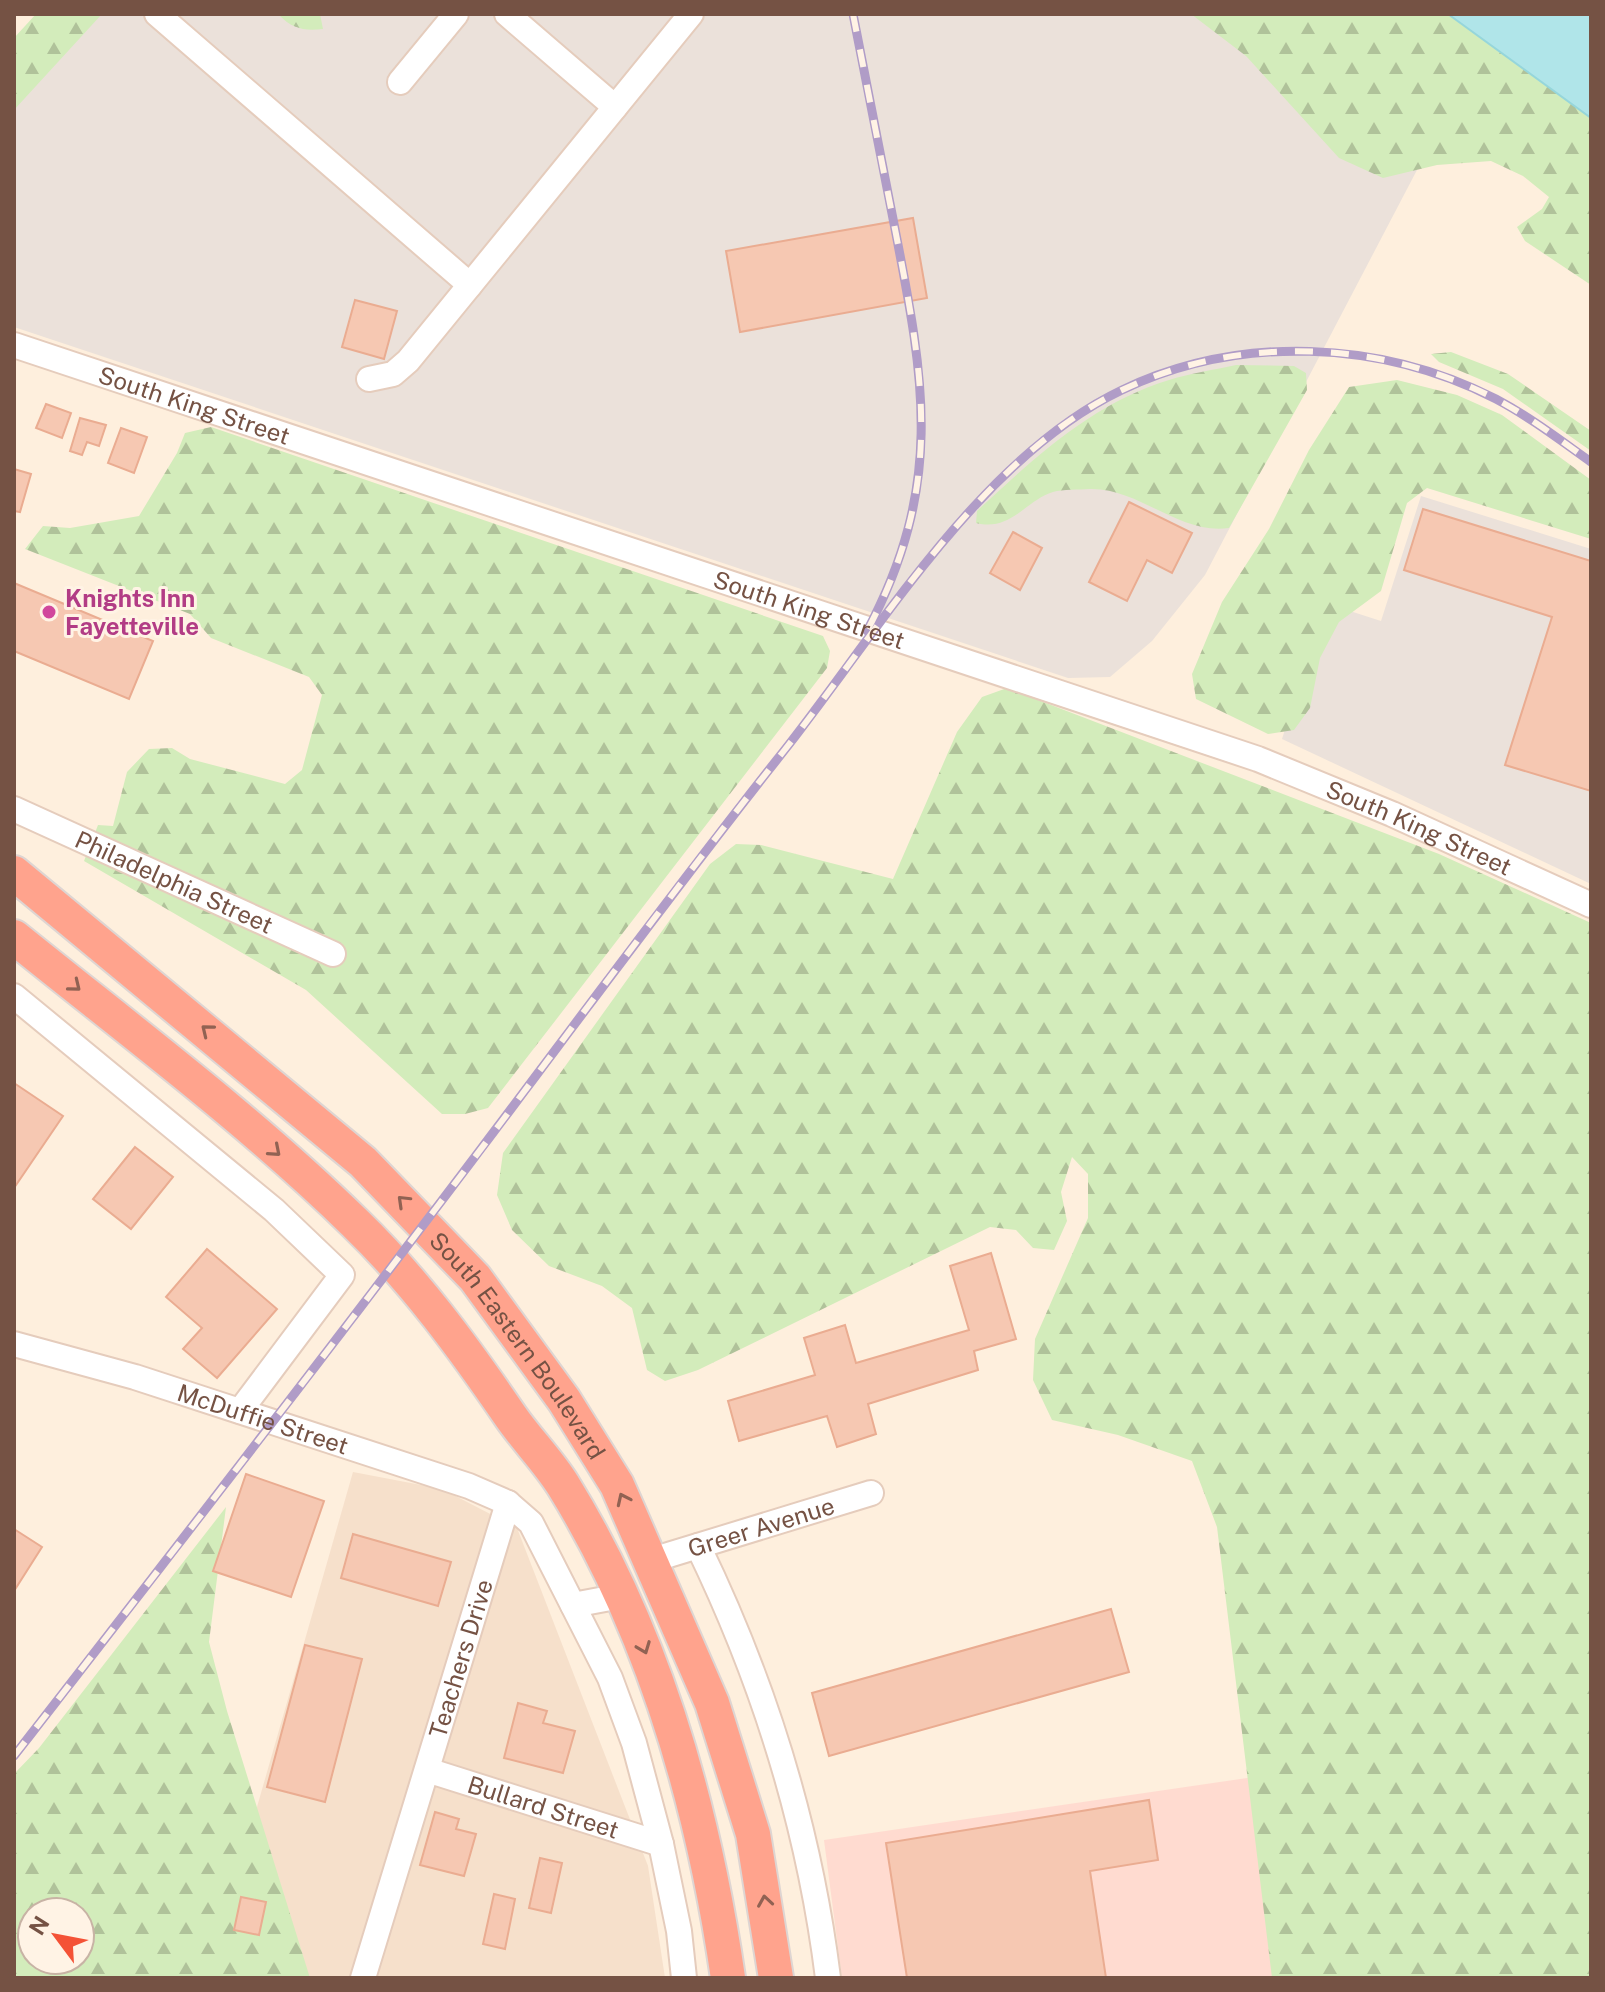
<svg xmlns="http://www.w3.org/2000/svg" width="1605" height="1992" viewBox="0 0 1605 1992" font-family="'Public Sans',sans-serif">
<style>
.residential{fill:#f6e0cb}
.commercial{fill:#ffdbd0}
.industrial{fill:#ebe1da}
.forest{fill:url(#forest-firs);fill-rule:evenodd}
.water{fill:#b0e5e9;stroke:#96d6db;stroke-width:2}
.building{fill:#f6c8b2;stroke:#eaac91;stroke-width:2}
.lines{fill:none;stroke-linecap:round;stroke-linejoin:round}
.minor-casing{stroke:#e5ccbc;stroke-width:28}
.highway-casing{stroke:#ded5d2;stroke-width:38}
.minor{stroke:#fff;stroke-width:24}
.highway{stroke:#ffa38d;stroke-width:34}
.rail-casing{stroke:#b09cc7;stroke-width:9}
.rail{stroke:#fff3e5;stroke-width:6;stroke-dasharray:18;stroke-linecap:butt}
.oneway{stroke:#916253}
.hotel-dot{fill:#d1479c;stroke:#fff3e5;stroke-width:3}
.labels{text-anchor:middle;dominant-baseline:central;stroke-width:6;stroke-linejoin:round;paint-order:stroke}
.street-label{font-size:24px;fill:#755244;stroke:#fff3e5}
.hotel-label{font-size:24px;font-weight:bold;fill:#b23c85;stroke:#fff3e5;text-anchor:start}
</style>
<defs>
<pattern id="forest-firs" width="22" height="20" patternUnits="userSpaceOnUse" patternTransform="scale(2)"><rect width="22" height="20" fill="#d3ecbb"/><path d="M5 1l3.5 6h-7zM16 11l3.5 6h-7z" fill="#b0c29a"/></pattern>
</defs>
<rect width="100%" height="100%" fill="#feefdd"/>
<path class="residential" d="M353 1472 442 1489 517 1528 648 1866 665 1978H208Z"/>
<path class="commercial" d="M1254 1777 1284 1978H842L824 1840Z"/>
<g class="industrial">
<path d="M73 14H1235L1417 170 1205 575 1152 641 1110 677 1068 678 14 327V79Z"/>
<path d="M1421 496 1591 549V884L1282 739 1325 603 1381 621Z"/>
</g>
<g class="forest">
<path d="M36 14H102L14 110V38Z"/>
<path d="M278 14H320L323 29C304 31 292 29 278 14Z"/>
<path d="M1191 14H1448L1591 118V285L1525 241 1517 227 1542 209 1549 197 1523 176 1491 161 1437 165 1383 178 1339 158 1246 56Z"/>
<path d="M1451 352 1508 374 1591 431V451L1503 389 1439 362 1431 354Z"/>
<path d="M1236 365 1294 366 1306 373 1307 390 1229 528C1179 535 1140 488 1090 489 1079 490 1063 489 1053 492 1026 500 1011 532 976 523L977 511C1034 458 1093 403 1169 380 1191 373 1214 370 1236 365Z"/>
<path d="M1397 380 1457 395 1502 415 1591 480V539L1427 488 1407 503 1381 591 1339 622 1320 658 1310 708 1294 730 1268 734 1196 699 1192 674 1222 602 1269 529 1309 450 1349 387Z"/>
<path d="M211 427 823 636 830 651 827 668 488 1108 465 1114H442L306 990 84 861 98 825 113 826 127 772 149 749 172 748 190 759 285 784 302 770 322 695 309 677 211 638 190 614 25 549 43 526 70 528 139 516 177 453 185 433Z"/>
<path d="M1007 688 1439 854 1591 923V1978H1272L1217 1527 1192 1461 1118 1435 1052 1420 1033 1380 1035 1339 1088 1218V1174L1072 1157 1061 1192 1067 1221 1054 1250 1033 1248 1016 1230 990 1227 698 1370 665 1381 647 1370 632 1308 602 1286 549 1266 512 1230 497 1195 503 1153 710 864 736 844 761 845 893 879 957 732 982 697Z"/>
<path d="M226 1507 209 1642 227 1711 310 1978H14V1774L39 1748ZM32 1912H80V1960H32Z"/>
</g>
<path class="water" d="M1448 14H1591V118Z"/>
<g class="building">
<path d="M913 218 927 298 740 332 726 251Z"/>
<path d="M355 300 397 311 384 359 342 347Z"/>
<path d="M46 404 71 413 62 438 36 428Z"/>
<path d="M80 418 106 425 99 446 87 442 82 455 70 451Z"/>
<path d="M121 428 147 437 134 473 108 463Z"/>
<path d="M14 469 31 474 20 512 14 511Z"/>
<path d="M1129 502 1192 533 1172 573 1147 560 1127 601 1089 582Z"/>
<path d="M1423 509 1591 561V791L1505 765 1552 617 1404 570Z"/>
<path d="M1013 532 1042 548 1020 590 990 573Z"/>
<path d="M14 583 153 641 129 699 14 651Z"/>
<path d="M14 1083 63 1116 14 1188Z"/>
<path d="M135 1147 173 1177 131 1229 93 1199Z"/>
<path d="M207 1249 277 1309 217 1378 183 1349 202 1328 166 1297Z"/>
<path d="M991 1253 1016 1339 974 1351 978 1370 868 1404 876 1434 837 1447 827 1416 739 1441 728 1401 815 1375 804 1338 845 1325 856 1363 969 1330 950 1266Z"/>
<path d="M246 1474 324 1501 291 1597 213 1571Z"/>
<path d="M14 1529 42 1547 14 1591Z"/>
<path d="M353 1534 451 1562 438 1606 341 1578Z"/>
<path d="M1111 1609 1129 1672 829 1756 812 1693Z"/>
<path d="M305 1645 362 1659 325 1802 267 1787Z"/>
<path d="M518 1703 547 1711 543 1723 575 1731 563 1773 504 1758Z"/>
<path d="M1149 1800 1158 1860 1090 1871 1106 1978H907L886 1843Z"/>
<path d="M435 1812 459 1819 456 1829 476 1834 464 1876 420 1865Z"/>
<path d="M540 1858 562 1863 551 1913 529 1908Z"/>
<path d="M494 1894 515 1899 505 1949 483 1944Z"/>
<path d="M241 1897 266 1902 259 1935 234 1930Z"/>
</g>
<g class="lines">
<g class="minor-casing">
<g id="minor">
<path d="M157 14 470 285"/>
<path d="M507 14 615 107"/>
<path d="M400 82 456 14"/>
<path id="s1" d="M14 345 1258 759 1392 814 1591 905"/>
<path d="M369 379 393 374 408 361 691 14"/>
<path id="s2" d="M14 809 333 954"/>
<path d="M14 996 274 1210 342 1275 240 1411"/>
<path id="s3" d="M14 1344 135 1377 469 1486 508 1503 531 1523 610 1678 634 1743 661 1844 679 1931 684 1978"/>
<path d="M698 1546C765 1684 809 1826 828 1978"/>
<path id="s4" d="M652 1560 871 1493"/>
<path d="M573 1605 621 1596"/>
<path id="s5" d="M427 1770 661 1844"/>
<path id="s6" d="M363 1978 508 1503"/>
</g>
</g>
<g class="highway-casing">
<g id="highway">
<path id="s7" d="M14 873 363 1162 475 1278 564 1400 617 1485 712 1703 753 1834 776 1978"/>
<path d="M14 937C129 1030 250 1120 355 1223 415 1281 464 1348 511 1417 527 1440 548 1461 563 1485 655 1634 703 1806 728 1978"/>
</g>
</g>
<use href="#minor" class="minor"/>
<use href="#highway" class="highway"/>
<g class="rail-casing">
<g id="rail">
<path d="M853 14C867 86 881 158 895 229 925 383 944 486 867 631"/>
<path d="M14 1756C151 1580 289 1402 424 1224 544 1067 660 907 783 752 878 632 981 457 1122 390 1239 334 1381 340 1496 399 1530 417 1560 440 1591 462"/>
</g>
</g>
<use href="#rail" class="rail"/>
</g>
<defs><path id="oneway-chevron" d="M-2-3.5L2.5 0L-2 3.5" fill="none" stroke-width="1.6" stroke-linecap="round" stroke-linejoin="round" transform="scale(2)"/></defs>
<g class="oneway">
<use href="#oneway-chevron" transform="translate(75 986) rotate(39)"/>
<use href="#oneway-chevron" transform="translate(207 1030) rotate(-141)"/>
<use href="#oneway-chevron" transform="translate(275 1151) rotate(41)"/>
<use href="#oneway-chevron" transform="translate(403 1201) rotate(-136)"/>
<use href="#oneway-chevron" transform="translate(623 1499) rotate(-115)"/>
<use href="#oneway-chevron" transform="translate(644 1648) rotate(69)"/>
<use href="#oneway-chevron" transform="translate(765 1901) rotate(-99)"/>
</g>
<circle class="hotel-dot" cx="49" cy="612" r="8"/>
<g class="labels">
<g class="street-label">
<text stroke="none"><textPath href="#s1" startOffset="190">South King Street</textPath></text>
<text stroke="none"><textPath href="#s1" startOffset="838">South King Street</textPath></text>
<text stroke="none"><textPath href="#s1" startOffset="1486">South King Street</textPath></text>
<text stroke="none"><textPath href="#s2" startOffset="176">Philadelphia Street</textPath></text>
<text stroke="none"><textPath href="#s7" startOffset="694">South Eastern Boulevard</textPath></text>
<text stroke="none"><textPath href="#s3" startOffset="260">McDuffie Street</textPath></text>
<text stroke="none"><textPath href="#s4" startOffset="114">Greer Avenue</textPath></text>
<text stroke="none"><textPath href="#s6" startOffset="334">Teachers Drive</textPath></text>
<text stroke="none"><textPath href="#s5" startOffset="122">Bullard Street</textPath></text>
</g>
<g class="hotel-label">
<text x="65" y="598">Knights Inn<tspan x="65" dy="28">Fayetteville</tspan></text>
</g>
</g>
<rect width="1605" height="1992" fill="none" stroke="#755244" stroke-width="32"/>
<g transform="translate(56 1936) rotate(302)"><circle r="38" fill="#fff3e5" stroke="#c8b3a5" stroke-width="2"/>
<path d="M0-6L14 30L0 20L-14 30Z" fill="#f45236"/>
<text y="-12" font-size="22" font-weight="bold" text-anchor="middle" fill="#755244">N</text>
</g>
</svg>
